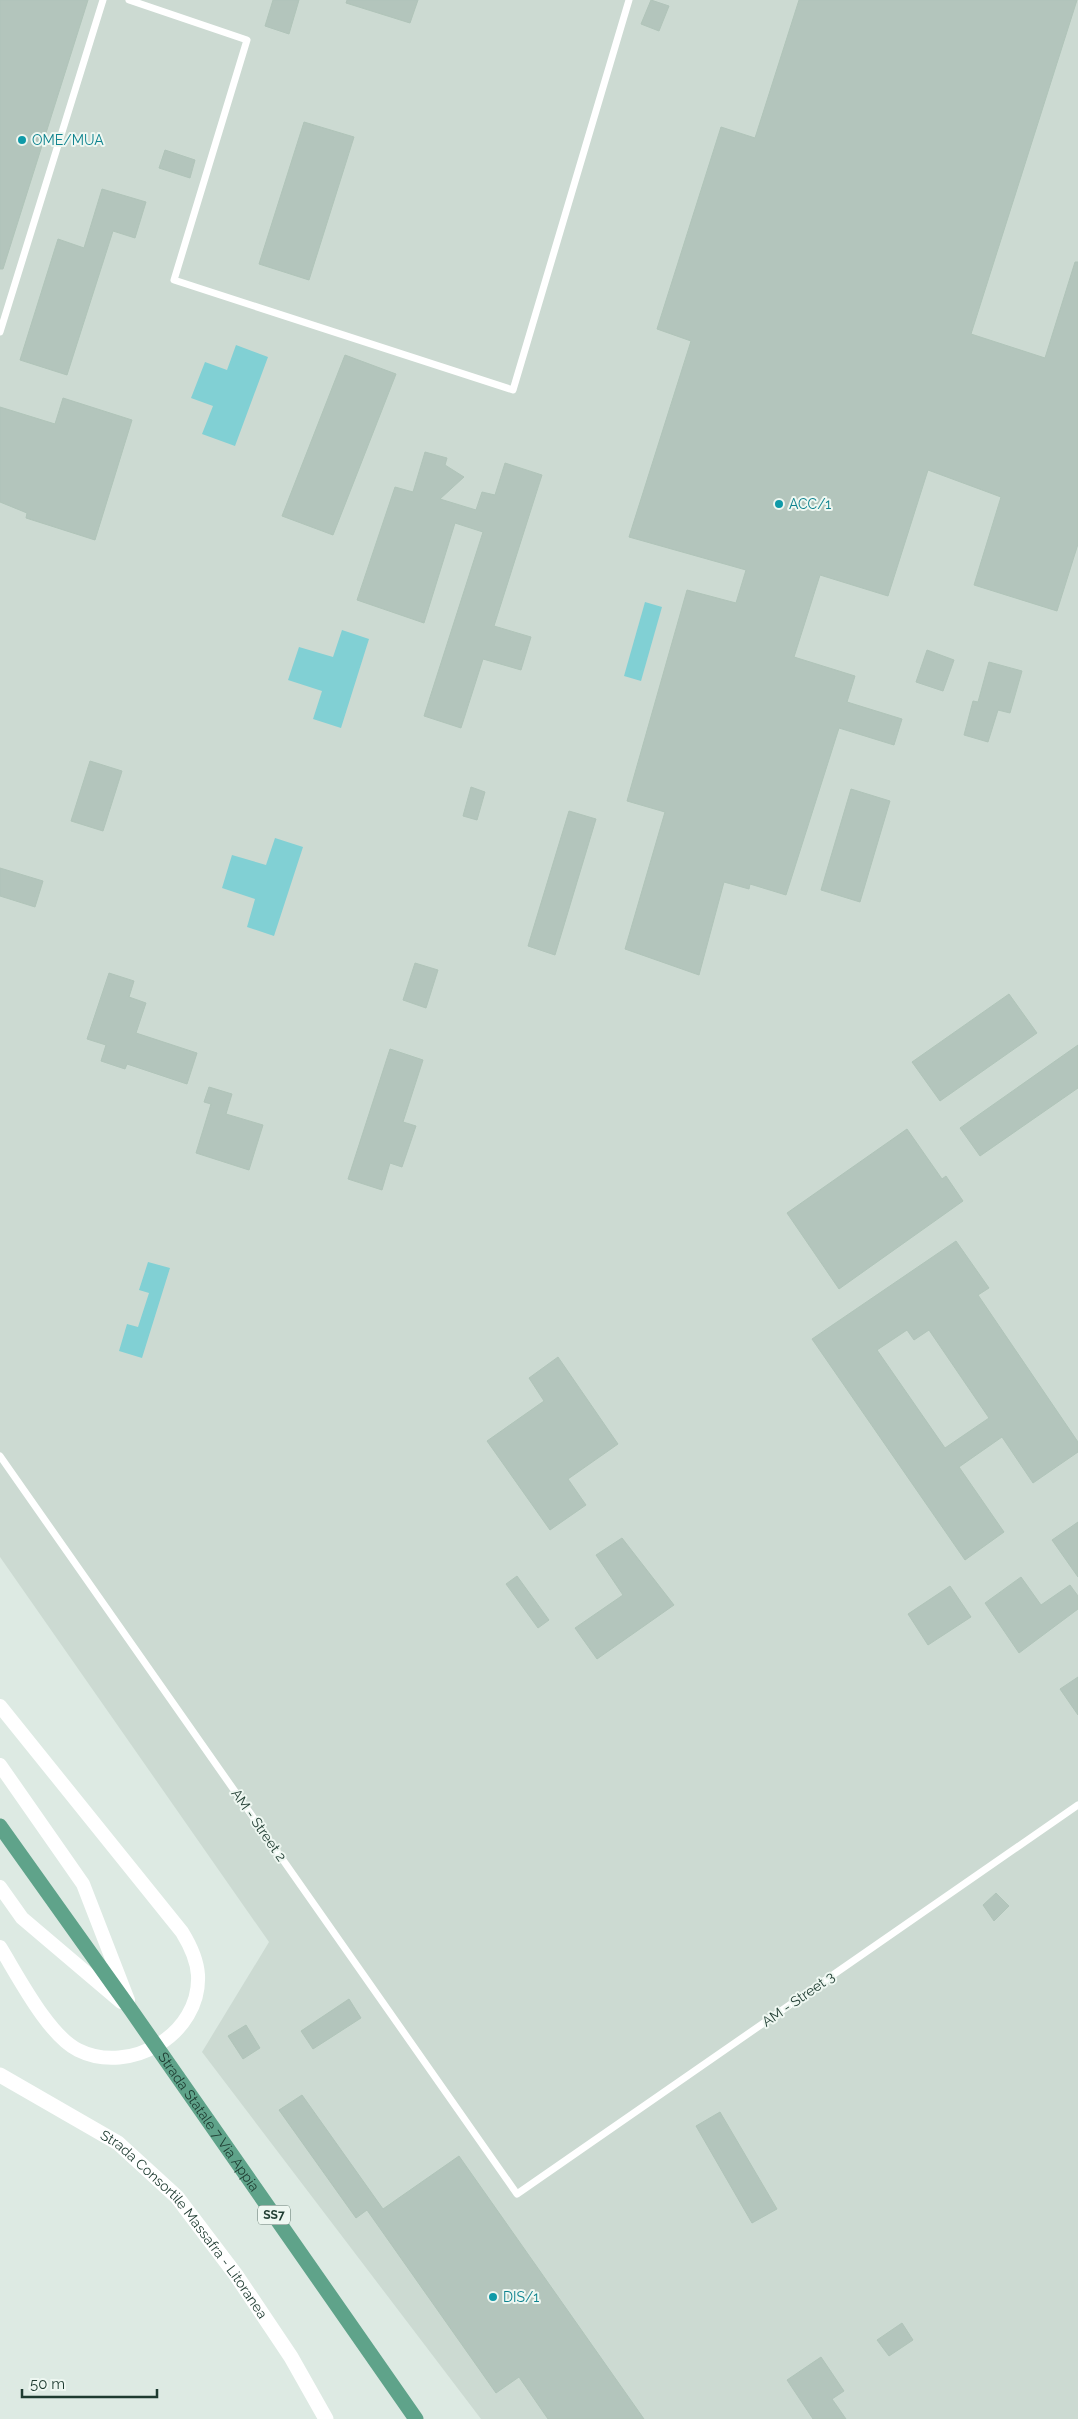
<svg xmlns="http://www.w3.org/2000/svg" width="1078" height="2419" viewBox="0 0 1078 2419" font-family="Raleway,sans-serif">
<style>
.built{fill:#ccdad2}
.water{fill:#81d0d4}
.building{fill:#b3c5bc;stroke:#b0c4b9;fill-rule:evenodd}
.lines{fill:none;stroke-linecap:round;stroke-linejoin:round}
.service{stroke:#fff;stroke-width:7}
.minor{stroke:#fff;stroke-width:14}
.tertiary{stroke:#fff;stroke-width:15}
.primary{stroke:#5fa38a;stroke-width:15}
.culture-dot{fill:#0f9aa8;stroke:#eef7f1;stroke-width:2}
.labels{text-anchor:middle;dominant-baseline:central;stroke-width:4;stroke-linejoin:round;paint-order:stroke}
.shield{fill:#eef7f1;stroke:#5c736a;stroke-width:1}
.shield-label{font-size:12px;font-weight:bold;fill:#1e3b30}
.culture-label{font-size:14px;fill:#0d838f;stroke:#eef7f1;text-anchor:start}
.street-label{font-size:14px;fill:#1e3b30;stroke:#eef7f1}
</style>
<rect width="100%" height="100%" fill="#ddeae3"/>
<path class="built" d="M0 0H1078V2419H481L202 2052 269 1942 0 1557Z"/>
<g class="water">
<path d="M236 345 268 357 235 446 202 434 213 406 191 398 205 362 227 370Z"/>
<path d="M645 602 662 607 641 681 624 676Z"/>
<path d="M342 630 369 639 341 728 313 719 322 691 288 680 299 647 333 657Z"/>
<path d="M275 838 303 847 274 936 247 927 255 899 222 888 232 855 266 865Z"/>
<path d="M148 1262 170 1268 142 1358 119 1351 127 1324 138 1327 149 1293 139 1290Z"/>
</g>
<g class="building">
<path d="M0 0H88L3 269H0Z"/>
<path d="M273 0H299L289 34 265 26Z"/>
<path d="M347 0H418L410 23 346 3Z"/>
<path d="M651 0 669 6 659 31 641 24Z"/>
<path d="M799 0H1077L971 334 1045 358 1075 262H1078V544L1057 611 974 585 1001 497 928 470 888 596 820 575 794 657 855 676 847 702 902 719 894 745 839 728 786 895 750 884 749 889 724 882 699 975 625 949 665 812 627 801 687 590 736 603 746 570 629 537 691 341 657 329 721 127 755 138Z"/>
<path d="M304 122 354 137 309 280 259 264Z"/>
<path d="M165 150 195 160 190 178 159 168Z"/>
<path d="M102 189 146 202 135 238 113 231 67 375 20 360 58 239 84 248Z"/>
<path d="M345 355 396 374 333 535 282 516Z"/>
<path d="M63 398 132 420 95 540 26 518 27 513 0 502V407L55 424Z"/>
<path d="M425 452 447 458 445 465 464 477 440 499 476 510 482 492 495 495 505 463 542 475 494 626 531 637 521 670 483 659 461 728 424 716 483 532 455 523 424 623 357 600 395 487 413 492Z"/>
<path d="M927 650 954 660 943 691 916 682Z"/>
<path d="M989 662 1022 671 1010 713 998 710 988 742 964 735 973 701 978 702Z"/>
<path d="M90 761 122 771 103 831 71 821Z"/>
<path d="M471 787 485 792 477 820 463 816Z"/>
<path d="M851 789 890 801 860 902 821 890Z"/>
<path d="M569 811 596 819 555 955 528 946Z"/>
<path d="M0 868 43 881 35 907 0 896Z"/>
<path d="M415 963 438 970 426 1008 403 1000Z"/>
<path d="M109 973 134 981 129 997 146 1003 136 1033 197 1053 187 1084 127 1064 125 1069 101 1061 106 1045 87 1039Z"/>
<path d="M1009 994 1037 1033 940 1101 912 1062Z"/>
<path d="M1078 1045V1088L980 1156 960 1128Z"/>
<path d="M390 1049 423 1060 403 1122 416 1126 402 1167 390 1163 382 1190 348 1179Z"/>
<path d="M209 1087 232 1094 226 1114 263 1125 249 1170 196 1153 211 1104 204 1102Z"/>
<path d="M907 1129 942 1179 946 1176 963 1201 839 1289 787 1213Z"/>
<path d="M956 1241 989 1288 978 1295 1078 1442V1452L1033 1483 1002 1437 959 1467 1004 1532 965 1560 812 1339ZM907 1330 914 1340 929 1330 989 1418 945 1448 877 1350Z"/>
<path d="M558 1357 618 1444 568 1479 586 1505 550 1530 487 1441 544 1401 529 1378Z"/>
<path d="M1078 1522V1577L1052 1540Z"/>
<path d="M622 1538 674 1605 597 1659 575 1628 623 1595 596 1555Z"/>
<path d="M517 1576 549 1620 538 1628 506 1584Z"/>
<path d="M1021 1577 1041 1605 1070 1585 1078 1596V1609L1019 1653 985 1603Z"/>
<path d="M950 1586 971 1617 928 1645 908 1614Z"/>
<path d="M1078 1677V1715L1060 1689Z"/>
<path d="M996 1893 1009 1906 994 1921 983 1905Z"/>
<path d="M349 1999 361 2018 313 2049 301 2031Z"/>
<path d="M246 2025 260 2048 243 2059 228 2036Z"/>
<path d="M302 2095 383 2209 459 2156 644 2419H548L519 2377 496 2393 367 2210 356 2218 279 2110Z"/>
<path d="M720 2112 777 2209 752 2223 696 2126Z"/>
<path d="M902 2323 913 2340 889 2356 877 2340Z"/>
<path d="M821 2357 844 2391 832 2399 846 2419H813L787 2380Z"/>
</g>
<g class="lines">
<g class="service">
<path d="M129 0 247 40 174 280 513 390 629 0"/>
<path d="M0 332 103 0"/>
<path d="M0 1456 517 2194 1078 1805"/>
</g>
<g class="minor">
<path d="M0 1706 182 1932C190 1945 197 1959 198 1975 201 2034 130 2076 78 2050 48 2035 18 1976 0 1947"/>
<path d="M0 1765 83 1884 128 2000"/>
<path d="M0 1887 22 1918 121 2002"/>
</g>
<path class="tertiary" id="s1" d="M0 2075 118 2143 177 2197 236 2275 291 2357 326 2419"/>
<path class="primary" id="s2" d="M0 1826 131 2010 416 2419"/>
</g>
<g class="culture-dot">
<circle cx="22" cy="140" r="5"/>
<circle cx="779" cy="504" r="5"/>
<circle cx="493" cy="2297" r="5"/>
</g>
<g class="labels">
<rect class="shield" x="258" y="2205.5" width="32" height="19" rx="4"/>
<g class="shield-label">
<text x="274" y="2215">SS7</text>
</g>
<g class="culture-label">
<text x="32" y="140">OME/MUA</text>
<text x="789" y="504">ACC/1</text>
<text x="503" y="2297">DIS/1</text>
</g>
<g class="street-label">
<text transform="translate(259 1825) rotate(55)">AM - Street 2</text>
<text transform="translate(798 1999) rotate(-35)">AM - Street 3</text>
<text stroke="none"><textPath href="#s2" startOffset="362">Strada Statale 7 Via Appia</textPath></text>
<text stroke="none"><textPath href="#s1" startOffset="241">Strada Consortile Massafra - Litoranea</textPath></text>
</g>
</g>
<path d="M22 2389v8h135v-8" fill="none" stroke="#1e3b30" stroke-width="2.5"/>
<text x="30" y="2389" font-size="15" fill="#1e3b30" stroke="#eef7f1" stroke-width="4" paint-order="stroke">50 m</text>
</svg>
